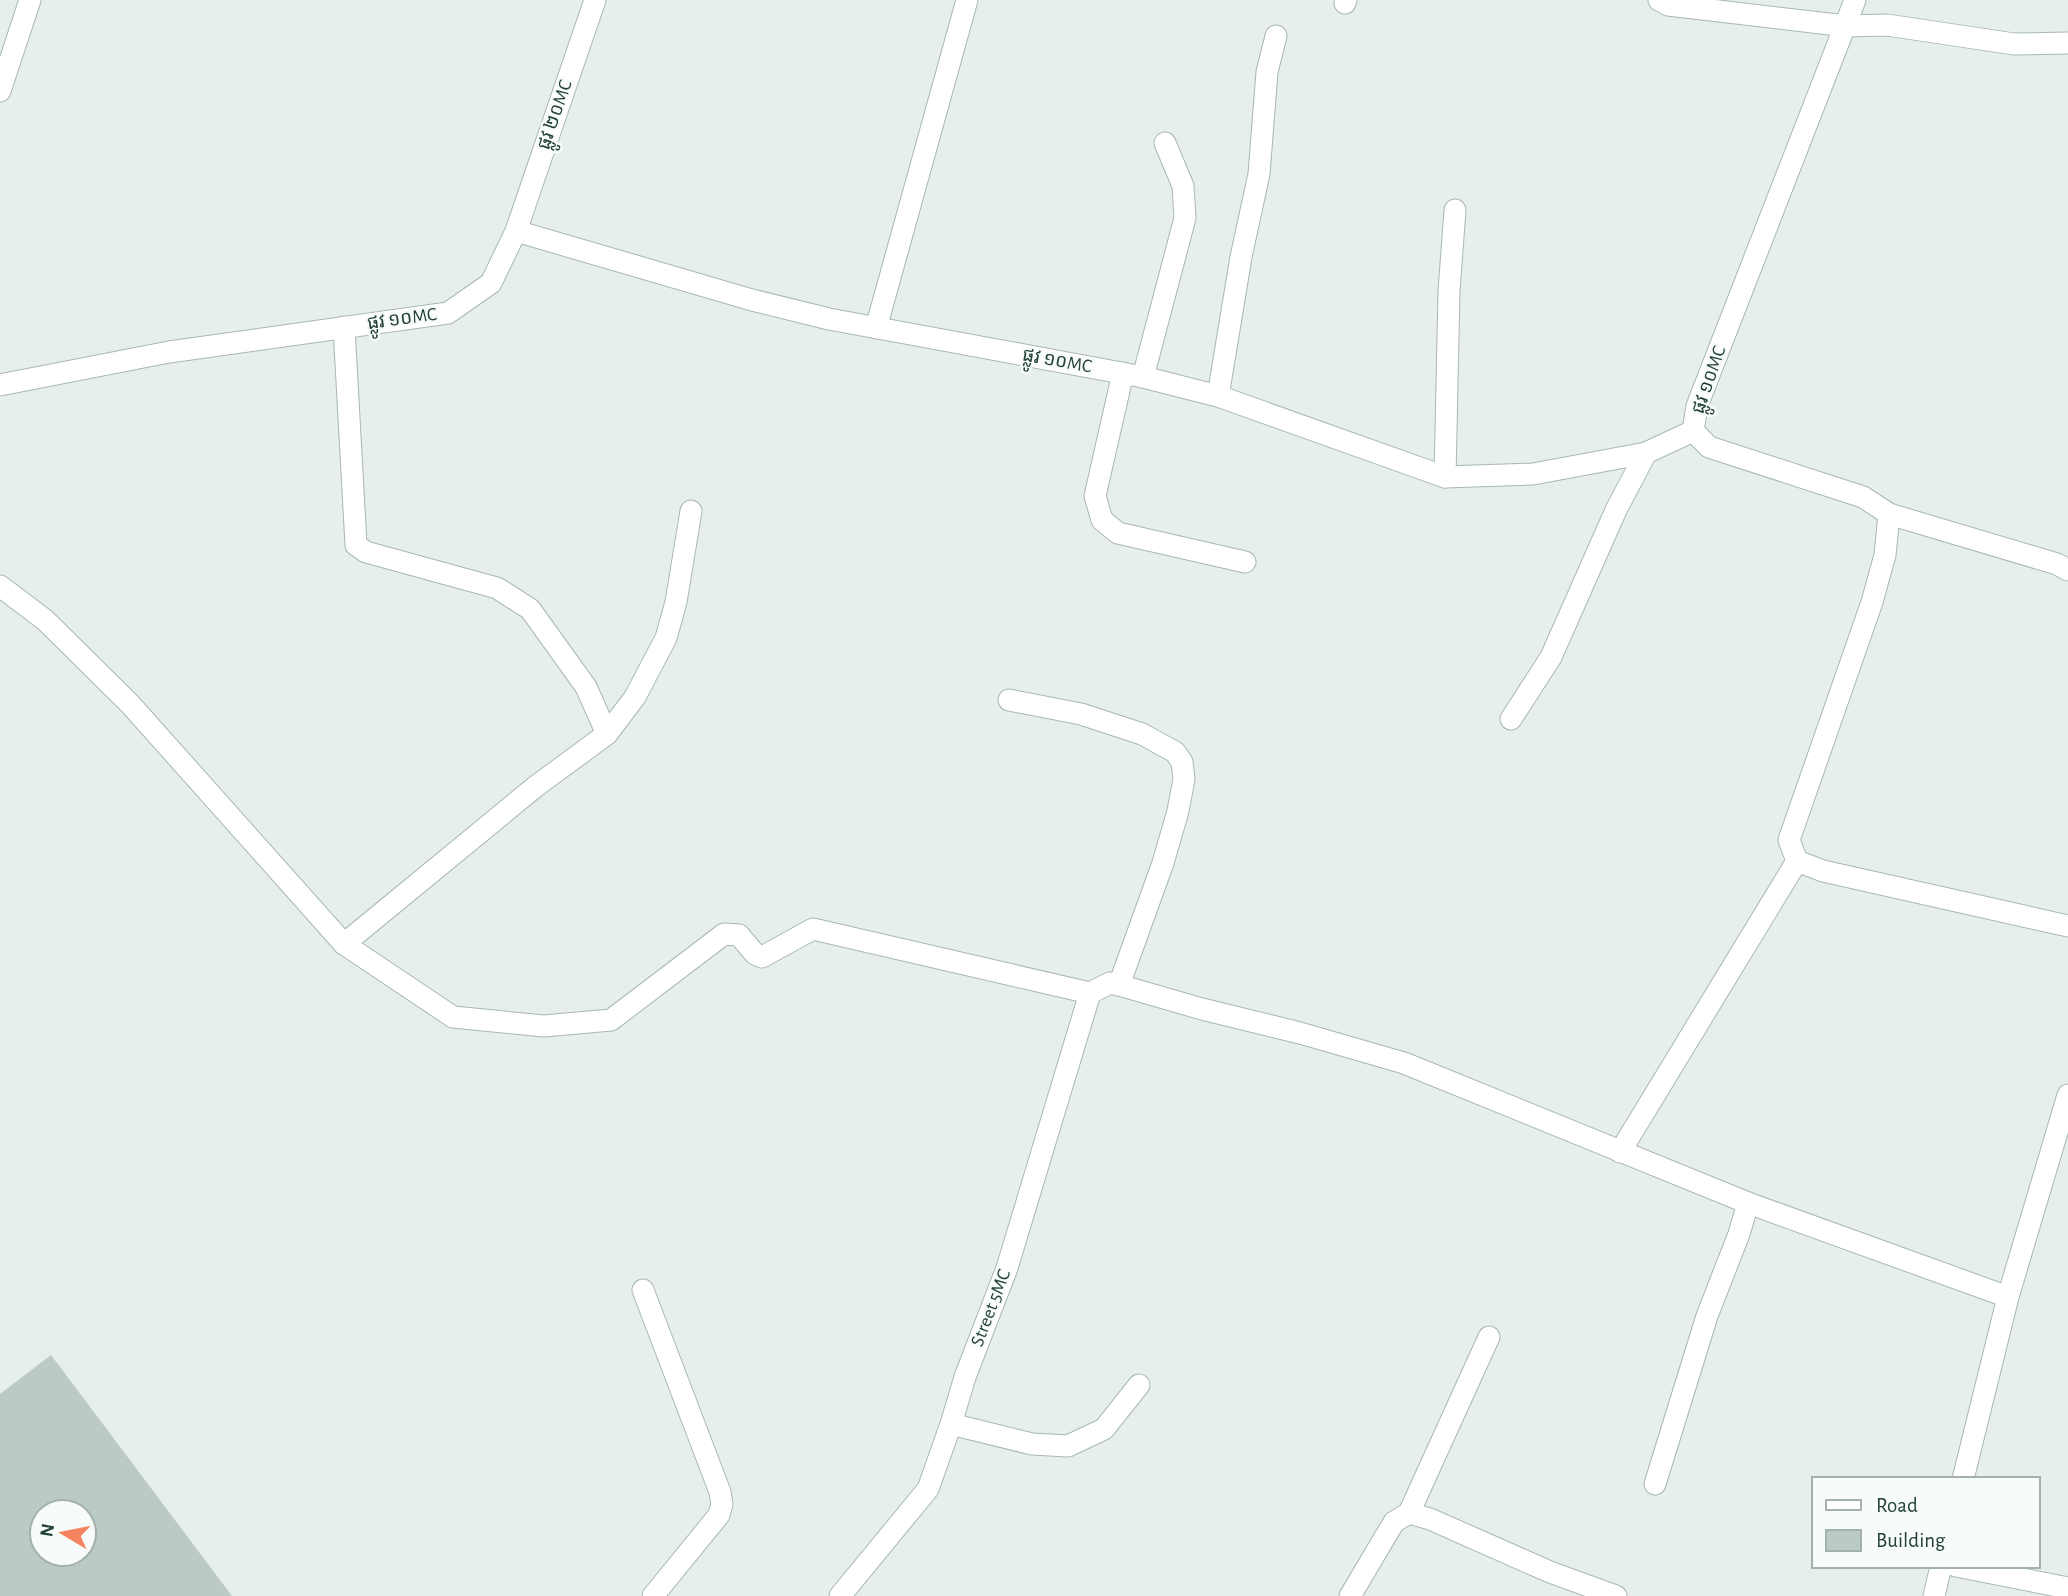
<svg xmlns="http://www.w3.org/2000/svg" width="2068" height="1596" viewBox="0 0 2068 1596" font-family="'Alegreya Sans','Noto Sans Khmer',sans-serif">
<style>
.building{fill:#bbcac4;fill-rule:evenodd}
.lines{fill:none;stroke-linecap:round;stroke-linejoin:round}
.minor-casing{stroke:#a8b8b2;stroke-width:23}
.minor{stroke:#fff;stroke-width:21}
.labels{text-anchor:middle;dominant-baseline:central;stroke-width:5;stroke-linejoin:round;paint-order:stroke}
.street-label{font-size:19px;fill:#24423a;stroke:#f7fbf9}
</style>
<rect width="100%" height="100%" fill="#e6efeb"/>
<path class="building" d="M51 1355 232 1596H0V1394ZM42 1512H84V1554H42Z"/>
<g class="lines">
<g class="minor-casing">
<g id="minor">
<path d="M1659 0 1668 5 1846 26 1887 25 2014 44 2068 43"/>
<path d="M1345 3 1346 0"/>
<path d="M0 91 30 0"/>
<path d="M516 231 595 0"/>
<path d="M344 327 356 545 366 552 497 588 530 609 586 687 607 734"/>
<path d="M876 328 967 0"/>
<path d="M1123 373 1095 496 1102 520 1118 533 1245 562"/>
<path d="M1143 377 1185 218 1183 186 1165 143"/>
<path d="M0 385 169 352 448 313 491 283 516 231 752 300 829 319 1143 377 1218 396 1445 477 1533 474 1646 453 1693 431 1697 406 1855 0"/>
<path d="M1218 396 1241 257 1259 174 1267 72 1276 36"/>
<path d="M1693 431 1709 447 1863 497 1889 514 1885 555 1872 602 1789 840 1797 861 1823 871 2068 926"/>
<path d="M1445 477 1449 291 1455 210"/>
<path d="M1889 514 2057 564 2068 570"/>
<path d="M0 586 45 620 130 704 344 944 453 1017 544 1026 611 1020 724 934 739 935 755 954 762 957 813 929 1090 993 1110 983 1119 985 1202 1009 1300 1033 1404 1063 1748 1203 2008 1297"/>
<path d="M1009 700 1081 714 1142 734 1175 752 1182 762 1184 779 1178 811 1163 863 1119 985"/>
<path d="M1511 719 1551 657 1616 510 1646 453"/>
<path d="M344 944 535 787 607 734 635 697 666 638 676 602 691 511"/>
<path d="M1620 1152 1797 861"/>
<path d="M643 1290 720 1492 722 1504 719 1515 653 1596"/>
<path d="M951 1424 1032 1444 1068 1446 1104 1429 1139 1385"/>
<path d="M1963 1479 2008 1297 2068 1095"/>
<path d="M1655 1484 1707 1316 1739 1234 1748 1203"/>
<path d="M1409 1513 1430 1519 1550 1572 1616 1596"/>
<path d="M1956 1566 2068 1588"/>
<path d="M840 1596 928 1489 951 1424 965 1377 1007 1268 1090 993"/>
<path d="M1350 1596 1394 1522 1409 1513 1489 1337"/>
<path d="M1934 1596 1941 1566"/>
</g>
</g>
<use href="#minor" class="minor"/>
</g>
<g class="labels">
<g class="street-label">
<text transform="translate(555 115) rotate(-71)">ផ្លូវ ២០MC</text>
<text transform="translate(402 319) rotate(-8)">ផ្លូវ ១០MC</text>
<text transform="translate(1057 361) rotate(10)">ផ្លូវ ១០MC</text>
<text transform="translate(1709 380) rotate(-71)">ផ្លូវ ១០MC</text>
<text transform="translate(991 1308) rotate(-69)">Street 5MC</text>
</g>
</g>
<rect x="1812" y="1477" width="228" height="91" fill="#f7fbf9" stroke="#a3b1ad" stroke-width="2"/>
<rect x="1826" y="1500" width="35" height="10" fill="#ffffff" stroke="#a3b1ad" stroke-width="2"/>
<text x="1876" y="1512" font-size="21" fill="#24423a">Road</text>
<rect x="1826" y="1530" width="35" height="21" fill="#bbcac4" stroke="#a3b1ad" stroke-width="2"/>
<text x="1876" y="1547" font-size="21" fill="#24423a">Building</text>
<g transform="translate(63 1533) rotate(280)"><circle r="33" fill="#f7fbf9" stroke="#a3b1ad" stroke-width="2"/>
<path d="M0-5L12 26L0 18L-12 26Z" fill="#f4845f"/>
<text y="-10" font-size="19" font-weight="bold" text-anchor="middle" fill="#24423a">N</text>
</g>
</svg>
